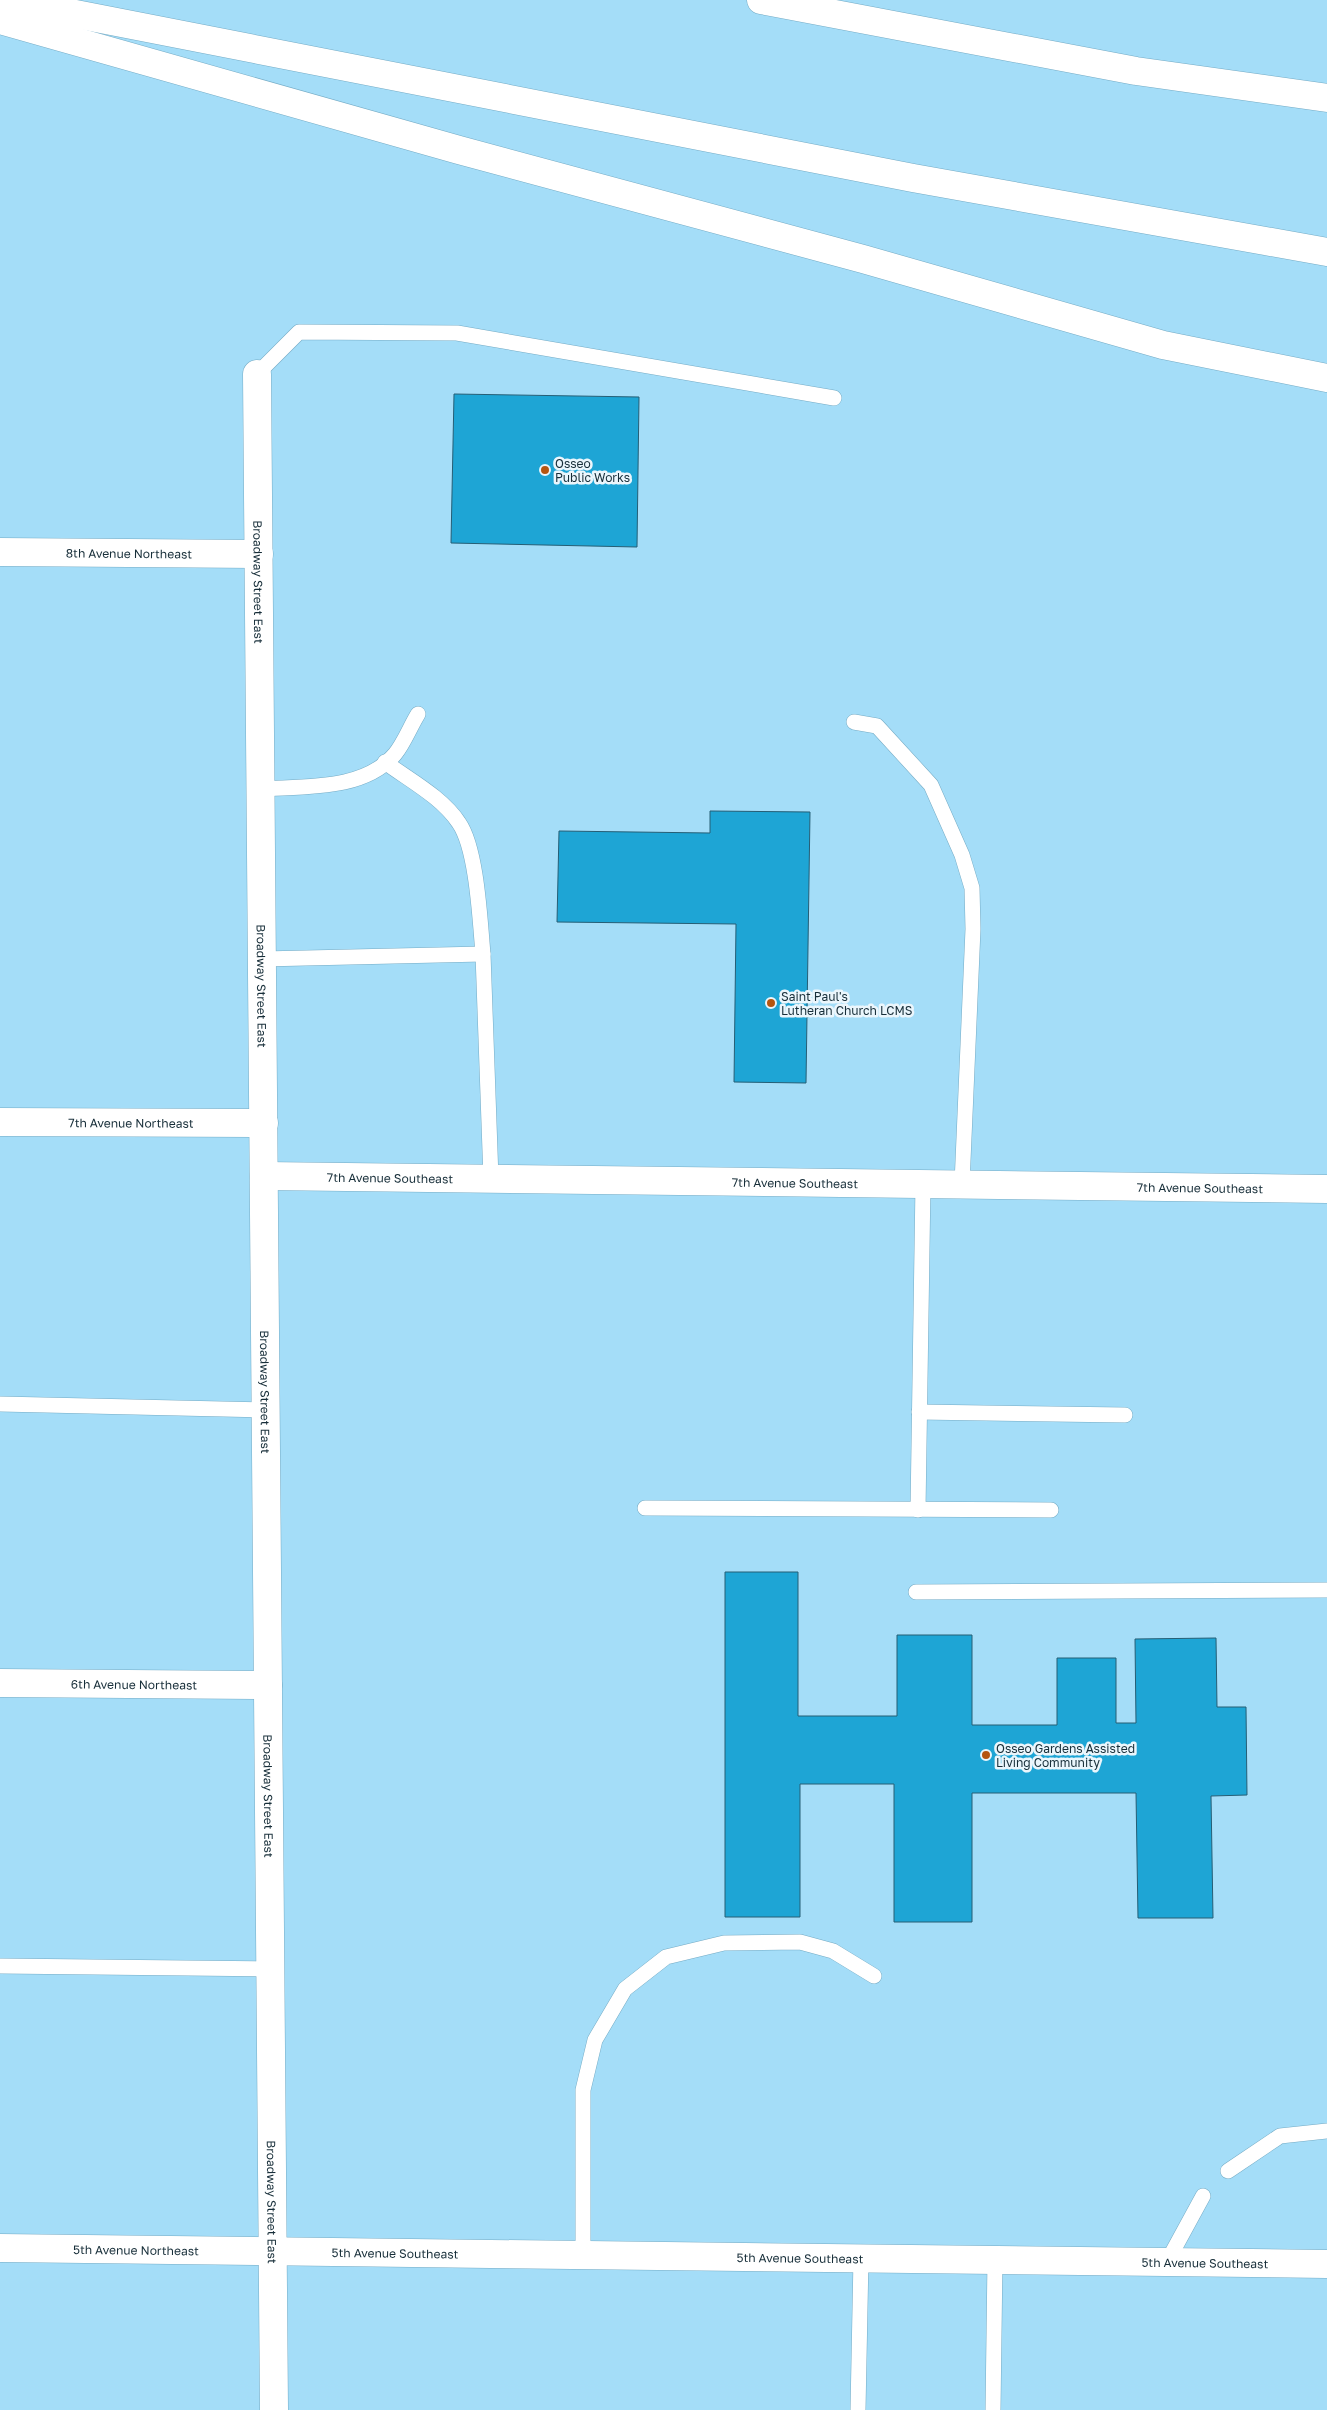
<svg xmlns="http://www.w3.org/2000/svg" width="1327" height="2410" viewBox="0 0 1327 2410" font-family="'Golos Text',sans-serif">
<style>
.building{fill:#1ea5d5;stroke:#265e75}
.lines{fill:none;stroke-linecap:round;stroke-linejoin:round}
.service-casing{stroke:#74abc5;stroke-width:16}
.minor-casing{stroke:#74abc5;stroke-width:29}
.motorway-casing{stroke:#74abc5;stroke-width:29}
.service{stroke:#fff;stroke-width:15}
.minor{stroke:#fff;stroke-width:28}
.motorway{stroke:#fff;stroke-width:28}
.poi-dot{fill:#b55510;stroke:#ebf6fc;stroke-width:2}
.labels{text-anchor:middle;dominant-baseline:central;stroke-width:5;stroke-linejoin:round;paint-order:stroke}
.poi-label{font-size:12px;fill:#172e39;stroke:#ebf6fc;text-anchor:start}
.street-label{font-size:12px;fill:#172e39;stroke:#ebf6fc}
</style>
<rect width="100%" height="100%" fill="#a4ddf8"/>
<g class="building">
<path d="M454 394 639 397 637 547 451 543Z"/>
<path d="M710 811 810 812 806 1083 734 1082 736 924 557 922 559 831 710 833Z"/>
<path d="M725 1572H798V1716H897V1635H972V1725H1057V1658H1116V1723H1136L1135 1639 1216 1638 1217 1707H1246L1247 1795 1211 1796 1213 1918H1138L1136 1793H972V1922H894V1784H800V1917H725Z"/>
</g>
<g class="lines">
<g class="service-casing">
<g id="service">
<path d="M257 374 299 332 457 333 834 398"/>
<path d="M854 722 877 726 931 785 962 855 972 888 973 929 962 1184"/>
<path d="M260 789C304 786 364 791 395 754 404 743 410 727 418 714"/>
<path d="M483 954 491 1179"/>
<path d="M262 959 483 954C480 921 477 849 459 823 442 797 409 780 385 762"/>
<path d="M0 1404 265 1410"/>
<path d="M919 1412 1125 1415"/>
<path d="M645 1508 1051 1510"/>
<path d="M918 1510 923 1184"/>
<path d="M916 1592 1327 1590"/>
<path d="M0 1966 270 1969"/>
<path d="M1228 2171 1280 2136 1327 2131"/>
<path d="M583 2254V2090L595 2040 625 1989 666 1957 724 1943 800 1942 833 1951 874 1976"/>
<path d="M1167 2262 1203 2196"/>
<path d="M858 2410 861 2258"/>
<path d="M993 2410 995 2259"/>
</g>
</g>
<g class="minor-casing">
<g id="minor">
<path id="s1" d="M257 374 274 2410"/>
<path id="s2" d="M0 552 259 554"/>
<path id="s3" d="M0 1122 264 1123"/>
<path id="s4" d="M264 1176 1327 1189"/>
<path id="s5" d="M0 1683 268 1685"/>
<path id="s6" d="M0 2248 1327 2264"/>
</g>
</g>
<g class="motorway-casing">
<g id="motorway">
<path d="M4 0 913 178 1327 252"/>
<path d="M761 0 1136 71 1327 98"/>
<path d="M0 20 459 150 863 259 1163 345 1327 378"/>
</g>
</g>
<use href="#service" class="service"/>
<use href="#minor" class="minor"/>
<use href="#motorway" class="motorway"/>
</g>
<g class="poi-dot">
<circle cx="545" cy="470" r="5"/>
<circle cx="771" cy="1003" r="5"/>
<circle cx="986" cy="1755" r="5"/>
</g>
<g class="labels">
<g class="poi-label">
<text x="555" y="463">Osseo<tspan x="555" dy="14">Public Works</tspan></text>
<text x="781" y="996">Saint Paul's<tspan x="781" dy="14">Lutheran Church LCMS</tspan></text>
<text x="996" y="1748">Osseo Gardens Assisted<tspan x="996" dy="14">Living Community</tspan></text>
</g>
<g class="street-label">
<text stroke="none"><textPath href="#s2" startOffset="129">8th Avenue Northeast</textPath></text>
<text stroke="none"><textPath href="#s1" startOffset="208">Broadway Street East</textPath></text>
<text stroke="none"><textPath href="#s1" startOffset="612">Broadway Street East</textPath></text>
<text stroke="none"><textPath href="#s3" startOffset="131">7th Avenue Northeast</textPath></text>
<text stroke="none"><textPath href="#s4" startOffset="126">7th Avenue Southeast</textPath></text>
<text stroke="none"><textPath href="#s4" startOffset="531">7th Avenue Southeast</textPath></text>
<text stroke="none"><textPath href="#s4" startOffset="936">7th Avenue Southeast</textPath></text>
<text stroke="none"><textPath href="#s1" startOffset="1018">Broadway Street East</textPath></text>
<text stroke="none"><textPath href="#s5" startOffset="134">6th Avenue Northeast</textPath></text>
<text stroke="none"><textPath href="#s1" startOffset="1422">Broadway Street East</textPath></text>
<text stroke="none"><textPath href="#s1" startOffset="1828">Broadway Street East</textPath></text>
<text stroke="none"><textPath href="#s6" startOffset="136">5th Avenue Northeast</textPath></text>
<text stroke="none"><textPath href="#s6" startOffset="395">5th Avenue Southeast</textPath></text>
<text stroke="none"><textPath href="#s6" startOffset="800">5th Avenue Southeast</textPath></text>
<text stroke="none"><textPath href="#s6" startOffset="1205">5th Avenue Southeast</textPath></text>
</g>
</g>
</svg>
